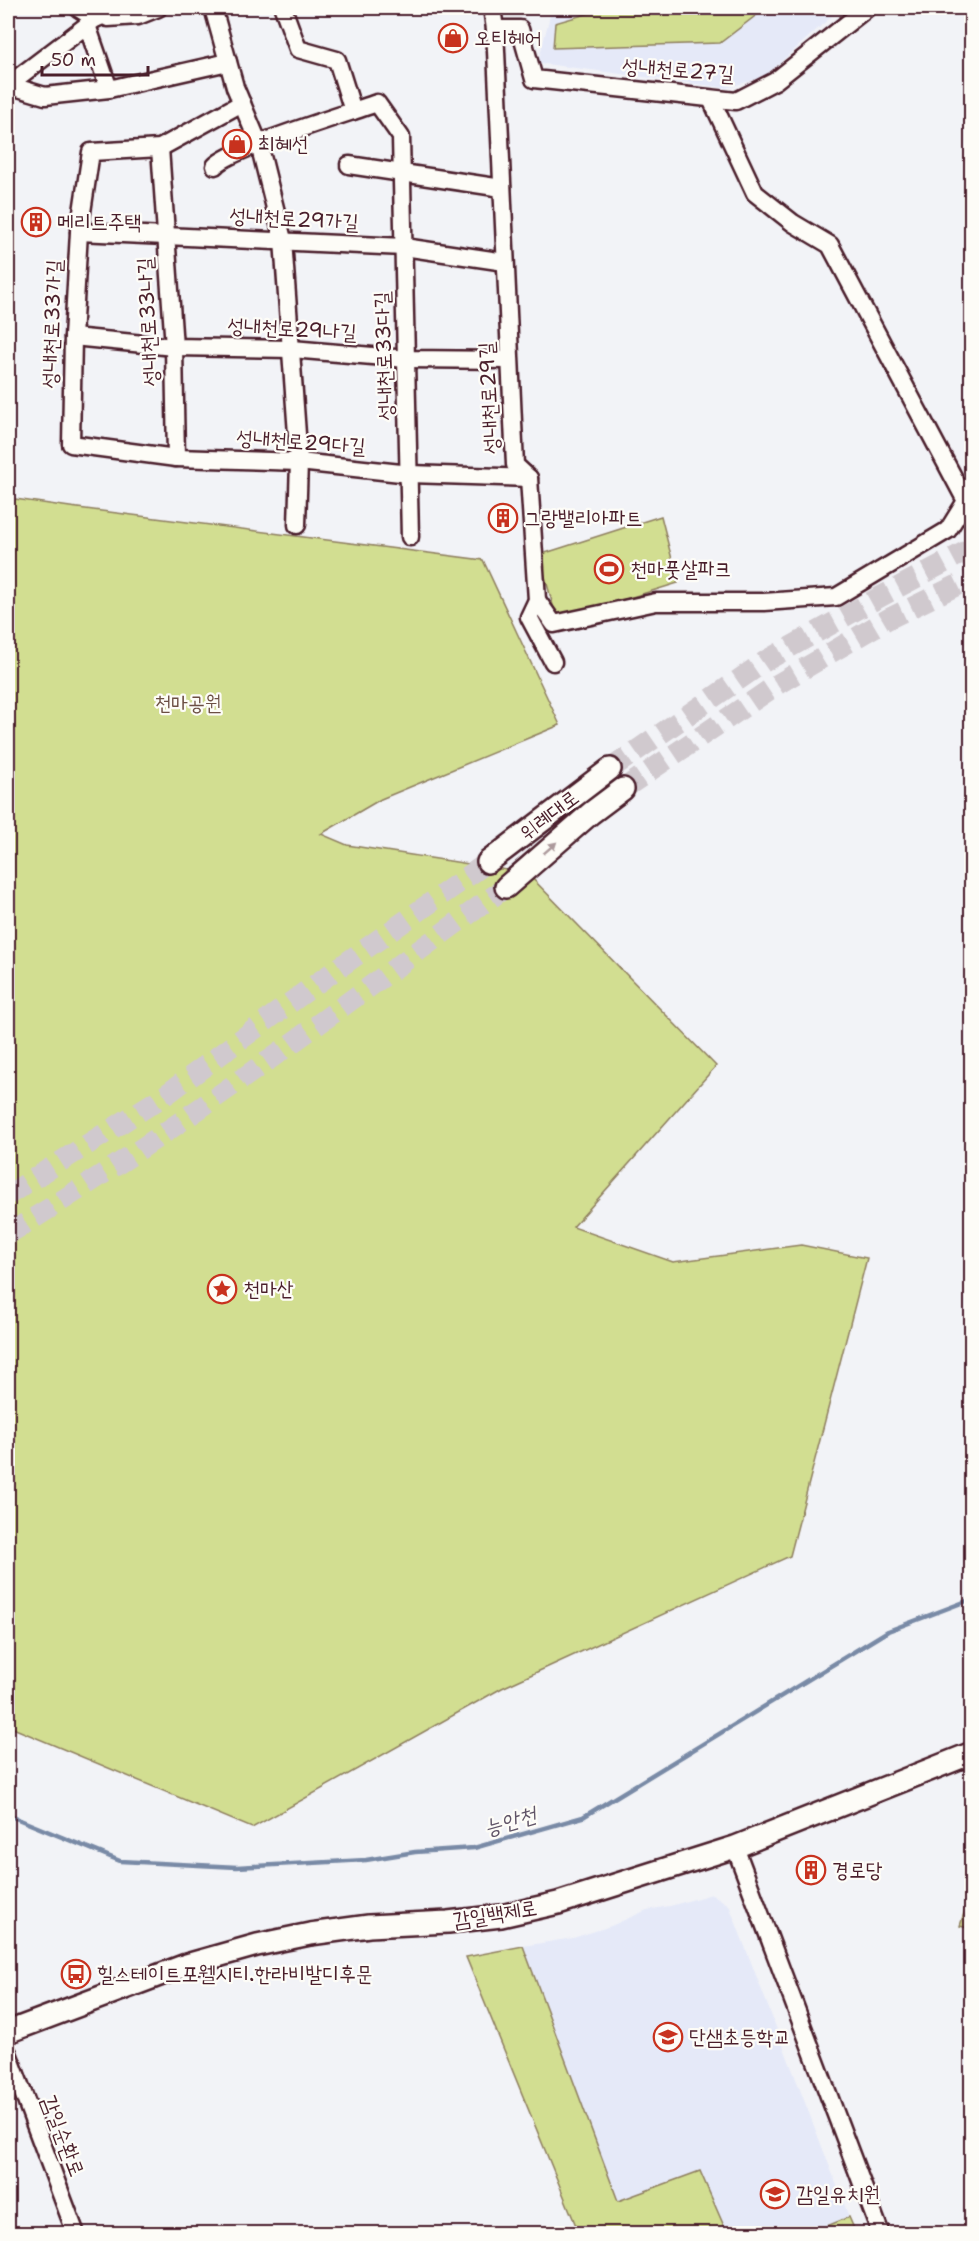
<svg xmlns="http://www.w3.org/2000/svg" width="979" height="2241" viewBox="0 0 979 2241" font-family="'Shantell Sans','Poor Story',sans-serif">
<style>
.built{fill:#e5e9f8}
.green{fill:#d2de91;stroke:#8e7e5e;stroke-width:1.5}
.lines{fill:none;stroke-linecap:round;stroke-linejoin:round}
.stream{stroke:#798aa6;stroke-width:4.5}
.major-tunnel{stroke:#d0c9ce;stroke-width:21;stroke-dasharray:21 10;stroke-linecap:butt}
.minor-casing{stroke:#4a1f2b;stroke-width:21}
.major-casing{stroke:#4a1f2b;stroke-width:26}
.minor{stroke:#fdfcf7;stroke-width:16}
.major{stroke:#fdfcf7;stroke-width:21}
.oneway{fill:#ac999b}
.labels{text-anchor:middle;dominant-baseline:central;stroke-width:4.5;stroke-linejoin:round;paint-order:stroke}
.poi-label{font-size:21px;fill:#4a1f2b;stroke:#fdfcf7;text-anchor:start}
.street-label{font-size:21px;fill:#4a1f2b;stroke:#fdfcf7}
.park-label{font-size:21px;fill:#6c4f44;stroke:#fdfcf7}
.water-label{font-size:22px;font-style:italic;fill:#615568;stroke:#fdfcf7}
</style>
<rect width="100%" height="100%" fill="#f2f3f7"/>
<filter id="ink" filterUnits="userSpaceOnUse"><feTurbulence type="fractalNoise" baseFrequency=".0167" numOctaves="2"/><feDisplacementMap in="SourceGraphic" scale="12" xChannelSelector="R" yChannelSelector="G"/><feConvolveMatrix kernelMatrix="1 2 1 2 8 2 1 2 1" color-interpolation-filters="sRGB"/></filter>
<g filter="url(#ink)">
<g class="built">
<path d="M552 8H841L764 77 726 88 538 63Z"/>
<path d="M712 1894 729 1905 849 2217 810 2233H727L699 2171 618 2201 523 1946 573 1938 611 1926 647 1910 670 1906Z"/>
</g>
<g class="green">
<path d="M607 8H762L763 10 720 43 553 48 555 23Z"/>
<path d="M8 498 70 507 483 560 560 725 381 799 321 834 347 845 527 873 716 1066 573 1227 673 1262 801 1245 867 1258 790 1556 502 1688 252 1828 8 1726Z"/>
<path d="M661 516 678 583 557 620 539 555Z"/>
<path d="M965 1910 971 1912V1929L960 1926Z"/>
<path d="M523 1946 618 2201 700 2171 727 2233H579L466 1957Z"/>
<path d="M849 2217 856 2233H810Z"/>
</g>
<g class="lines">
<path class="stream" d="M8 1815 120 1861 237 1867 366 1860 415 1852 474 1848 583 1817 888 1631 972 1599"/>
<g class="major-tunnel">
<path d="M610 769 767 660 878 598 972 548"/>
<path d="M623 789 778 684 888 619 972 578"/>
<path d="M8 1195 167 1094 309 989 488 862"/>
<path d="M8 1234C181 1129 342 1006 506 887"/>
</g>
<g class="minor-casing">
<g id="minor">
<path d="M78 8 95 19"/>
<path d="M213 8 235 87 259 144 283 240 299 462 297 525"/>
<path d="M283 8 298 49 337 60 353 111"/>
<path d="M492 8 495 29 515 465 529 478 537 600 529 617 553 662"/>
<path d="M108 18 138 16 158 8"/>
<path d="M87 25 109 89"/>
<path d="M495 29H520L534 79 736 101 775 81 867 8"/>
<path d="M8 85 45 96 109 89 228 62"/>
<path d="M8 85 95 19 122 8"/>
<path d="M242 103 160 148 91 152 79 232 73 337 71 444 176 458 299 462 410 474 529 478"/>
<path d="M160 148 174 347 176 458"/>
<path d="M349 165 502 188"/>
<path d="M215 166C229 149 349 113 377 103L401 137 410 537"/>
<path d="M79 232 404 247 505 262"/>
<path d="M73 337 174 347 292 349 407 359 509 360"/>
<path d="M537 600 554 624 656 602H764L836 597 948 530 966 501 830 245 793 223 755 193 711 99"/>
<path d="M735 1847 881 2234"/>
<path d="M8 2053 76 2234"/>
</g>
</g>
<g class="major-casing">
<g id="major">
<path d="M488 862 610 769"/>
<path d="M506 887 591 813 623 789"/>
<path d="M8 2032 186 1965 257 1945 310 1934 369 1926 448 1922 501 1916 558 1903 735 1847 972 1753"/>
</g>
</g>
<use href="#minor" class="minor"/>
<use href="#major" class="major"/>
</g>
<defs><path id="oneway-solid" d="M-6-.8H1V-3.2L6.5 0L1 3.2V.8H-6Z" transform="scale(1.5)"/></defs>
<use class="oneway" href="#oneway-solid" transform="translate(550 848) rotate(-41)"/>
</g>
<defs>
<g id="shop-ring" transform="scale(1.5)"><circle r="9.5" fill="#fdfcf7" stroke="#c8321e" stroke-width="1.5"/><path d="M-5-2.5h2.3a2.7 3.5 0 0 1 5.4 0H5L5.5 6h-11ZM-1.5-2.5h3a1.5 2.3 0 0 0-3 0Z" fill="#c8321e"/></g>
<g id="building-ring" transform="scale(1.5)"><circle r="9.5" fill="#fdfcf7" stroke="#c8321e" stroke-width="1.5"/><path d="M-4-6H4V6H1V3H-1V6H-4ZM-2.5-4.3h1.7v1.8h-1.7ZM.8-4.3h1.7v1.8H.8ZM-2.5-1h1.7V.8h-1.7ZM.8-1h1.7V.8H.8Z" fill="#c8321e"/></g>
<g id="stadium-ring" transform="scale(1.5)"><circle r="9.5" fill="#fdfcf7" stroke="#c8321e" stroke-width="1.5"/><path d="M0-5a6.5 5 0 1 0 0 10a6.5 5 0 1 0 0-10ZM-3.5-1.8h7v3.6h-7Z" fill="#c8321e"/></g>
<g id="sight-ring" transform="scale(1.5)"><circle r="9.5" fill="#fdfcf7" stroke="#c8321e" stroke-width="1.5"/><path d="M0-6L1.8-2.2L6-1.7L2.9 1.2L3.7 5.4L0 3.3L-3.7 5.4L-2.9 1.2L-6-1.7L-1.8-2.2Z" fill="#c8321e"/></g>
<g id="bus-ring" transform="scale(1.5)"><circle r="9.5" fill="#fdfcf7" stroke="#c8321e" stroke-width="1.5"/><path d="M-5-6H5V4H4V6H2V4H-2V6H-4V4H-5ZM-3.5-4V0h7V-4ZM-3.5 1.2v1.5H-2V1.2ZM2 1.2v1.5H3.5V1.2Z" fill="#c8321e"/></g>
<g id="school-ring" transform="scale(1.5)"><circle r="9.5" fill="#fdfcf7" stroke="#c8321e" stroke-width="1.5"/><path d="M0-5L7-2L0 1L-7-2ZM-4 1L0 2.5L4 1V4Q0 6-4 4Z" fill="#c8321e"/></g>
</defs>
<g fill-rule="evenodd">
<use href="#shop-ring" x="453" y="38"/>
<use href="#shop-ring" x="237" y="144"/>
<use href="#building-ring" x="36" y="222"/>
<use href="#building-ring" x="503" y="518"/>
<use href="#stadium-ring" x="609" y="569"/>
<use href="#sight-ring" x="222" y="1289"/>
<use href="#building-ring" x="811" y="1870"/>
<use href="#bus-ring" x="76" y="1974"/>
<use href="#school-ring" x="668" y="2037"/>
<use href="#school-ring" x="775" y="2194"/>
</g>
<g class="labels">
<g class="poi-label">
<text x="474" y="38">오티헤어</text>
<text x="258" y="144">최혜선</text>
<text x="57" y="222">메리트주택</text>
<text x="524" y="518">그랑밸리아파트</text>
<text x="630" y="569">천마풋살파크</text>
<text x="243" y="1289">천마산</text>
<text x="832" y="1870">경로당</text>
<text x="97" y="1974">힐스테이트포웰시티.한라비발디후문</text>
<text x="689" y="2037">단샘초등학교</text>
<text x="796" y="2194">감일유치원</text>
</g>
<g class="street-label">
<text transform="translate(678 70) rotate(4)">성내천로27길</text>
<text transform="translate(294 219) rotate(3)">성내천로29가길</text>
<text transform="translate(148 322) rotate(-93)">성내천로33나길</text>
<text transform="translate(52 324) rotate(-88)">성내천로33가길</text>
<text transform="translate(292 329) rotate(3)">성내천로29나길</text>
<text transform="translate(384 356) rotate(-92)">성내천로33다길</text>
<text transform="translate(489 398) rotate(-93)">성내천로29길</text>
<text transform="translate(301 442) rotate(4)">성내천로29다길</text>
<text transform="translate(549 815) rotate(-37)">위례대로</text>
<text transform="translate(495 1914) rotate(-9)">감일백제로</text>
<text transform="translate(63 2136) rotate(69)">감일순환로</text>
</g>
<g class="park-label">
<text x="188" y="703">천마공원</text>
</g>
<g class="water-label">
<text transform="translate(510 1821) rotate(-16)">능안천</text>
</g>
</g>
<rect width="979" height="2241" fill="none" stroke="#fdfcf7" stroke-width="30"/>
<rect x="15" y="15" width="949" height="2211" fill="none" stroke="#4a1f2b" stroke-width="2" filter="url(#ink)"/>
<path d="M42 66v9h106v-9" fill="none" stroke="#4a1f2b" stroke-width="3"/>
<text x="51" y="66" font-size="18" fill="#4a1f2b" stroke="#fdfcf7" stroke-width="4.5" paint-order="stroke">50 m</text>
</svg>
